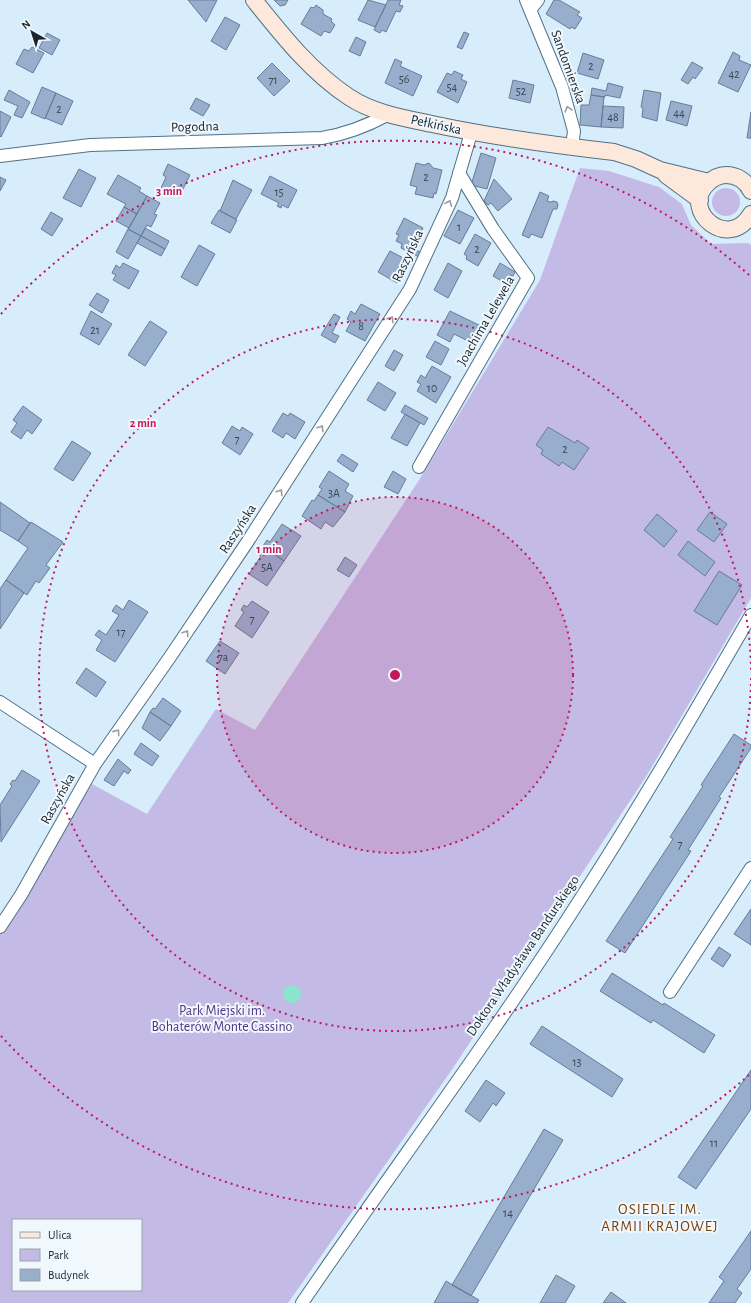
<svg xmlns="http://www.w3.org/2000/svg" width="751" height="1303" font-family="'Alegreya Sans',sans-serif">
<style>
.green{fill:#c4bae6;fill-rule:evenodd}
.water{fill:#8ae4ce}
.building{fill:#98aecd;stroke:#677c98}
.lines{fill:none;stroke-linecap:round;stroke-linejoin:round}
.street-casing{stroke:#507185;stroke-width:14}
.secondary-casing{stroke:#507185;stroke-width:18}
.street{stroke:#fff;stroke-width:12}
.secondary{stroke:#fde9db;stroke-width:16}
.oneway{stroke:#979da1}
.ring{fill:none;stroke:#c2185b;stroke-width:2;stroke-dasharray:2 4}
.labels{text-anchor:middle;dominant-baseline:central;stroke-width:4;stroke-linejoin:round;paint-order:stroke}
.number-label{font-size:12px;fill:#384856}
.street-label{font-size:14px;fill:#18262e;stroke:#f1f8fd}
.park-label{font-size:14px;fill:#4f3581;stroke:#f1f8fd}
.neighbourhood-label{font-size:15px;letter-spacing:1px;fill:#7a410c;stroke:#f1f8fd}
.centre{fill:#c2185b;stroke:#f1f8fd;stroke-width:2}
.ring-label{font-size:12px;text-anchor:middle;font-weight:bold;fill:#c2185b;stroke:#f1f8fd;stroke-width:4;stroke-linejoin:round;paint-order:stroke}
</style>
<rect width="100%" height="100%" fill="#d8edfc"/>
<path class="green" d="M580,168L609,171L659,187L682,204L691,225L711,244L748,243L751,245V598L647,775L451,1071L288,1303H0V930L92,784L147,814L216,709L255,730L421,477L540,280ZM13,1220H141V1290H13Z
M712 202a14 14 0 1 1 28 0a14 14 0 1 1-28 0Z"/>
<path class="water" d="M283 994a9 9 0 1 1 18 0a9 9 0 1 1-18 0Z"/>
<path class="building" d="M188,0H217L206,22Z
M274,0H288L285,5L280,6Z
M368,0L386,5L375,27L358,20Z
M388,0H401L399,5L403,6L400,12L396,11L386,32L382,30L380,33L374,30Z
M554,0H559L580,12L577,15L582,18L575,29L571,27L570,29L546,14Z
M316,5L323,10V14L332,19L331,21L335,25L330,33L324,31L321,36L301,24L311,7L314,8Z
M225,17L240,25L226,50L211,41Z
M464,32L469,34L462,49L457,47Z
M47,33L60,40L52,55L39,48Z
M356,37L366,42L360,56L349,51Z
M32,47L44,53L33,73L16,64L24,49L29,51Z
M733,52L740,56L739,60L751,65L738,92L718,83Z
M583,53L604,60L598,79L577,73Z
M395,59L402,62L400,66L422,76L413,96L385,83Z
M692,62L703,68L695,79L693,77L688,84L681,80Z
M272,63L290,81L274,96L257,78Z
M454,71L463,75L461,79L467,82L458,103L437,92L447,73L452,75Z
M513,80L534,85L530,103L509,98Z
M608,83L623,87L620,98L605,95V97L591,95L592,88L606,91Z
M42,87L56,93L45,119L31,113Z
M9,90L30,102L22,118L14,115L18,106L4,100Z
M644,90L661,93L657,121L642,117L643,108L641,107Z
M56,93L73,101L62,125L45,118Z
M591,95L604,97L601,127L580,125L581,105H589Z
M196,98L210,105L203,116L190,109Z
M671,101L692,106L687,126L666,120Z
M603,106L624,107L623,128L601,127Z
M0,111L11,117L1,137L0,136Z
M751,112V138H747Z
M481,153L496,158L487,189L471,185Z
M416,163L424,165L429,163L433,168L442,170L436,194L434,193L433,198L415,194L417,187L410,185Z
M168,164L190,175L179,197L161,188L166,177L163,175Z
M79,169L96,178L81,207L63,198Z
M118,175L141,188L139,191L147,196L137,214L124,207L126,204L107,194Z
M270,176L297,190L288,208L282,205L281,208L277,206L279,203L261,194Z
M0,177L6,180L0,191Z
M494,179L512,199L498,211L491,203L488,205L484,201Z
M233,180L252,190L236,219L220,211Z
M540,192L549,196L547,201L551,202L553,201L557,202L558,205L557,209H553L542,238L531,234L529,238L522,235Z
M147,196L160,203L154,214L157,215L151,227L147,225L141,236L128,229Z
M124,207L137,214L129,228L116,221Z
M219,210L237,220L230,233L211,223Z
M458,210L474,218L460,244L444,236Z
M51,212L63,219L52,236L41,229Z
M404,218L423,228L418,238L421,239L415,250L421,252L419,257L401,248L402,244L396,241L399,235L396,234Z
M145,228L169,241L165,249L141,236Z
M128,229L141,236L128,259L116,252Z
M475,234L491,243L478,266L466,259L467,256L464,254Z
M141,236L165,249L161,256L137,243Z
M199,245L215,254L197,286L181,277Z
M390,251L409,261L397,283L378,272Z
M123,263L139,271L129,289L113,280L116,275L112,273L116,265L120,268Z
M448,263L462,271L448,298L434,290Z
M500,263L515,272L513,276L510,275L505,283L493,276Z
M97,293L109,300L102,313L89,305Z
M361,304L380,314L365,341L346,331L351,322L347,319L351,311L355,314Z
M91,311L112,324L99,345L80,334Z
M450,311L483,327L474,344L454,334L450,342L437,335Z
M334,314L340,317L332,333L339,336L335,343L321,335Z
M150,321L167,332L145,366L128,355Z
M435,341L449,349L441,365L426,357Z
M394,350L403,355L394,371L385,366Z
M432,366L451,377L436,403L417,391L421,384L417,382L421,375L425,378Z
M378,382L396,393L385,411L367,400Z
M405,405L428,418L424,425L401,412Z
M23,406L42,420L32,434L27,430L21,439L11,432L17,423L13,420Z
M283,413L288,416L290,413L305,422L295,439L286,433L283,438L272,431Z
M405,414L420,423L407,446L391,438Z
M232,426L240,431L242,427L253,434L240,455L222,443Z
M548,427L575,443L577,440L589,448L574,470L562,462L559,466L541,454L543,450L536,445Z
M72,441L91,453L73,481L54,469Z
M342,454L358,464L353,472L337,461Z
M329,471L349,484L345,491L353,496L345,512L318,495L322,489L319,487Z
M393,471L406,479L398,494L384,487Z
M318,495L345,512L333,527L325,522L321,529L302,516L312,500L314,501Z
M0,502L30,523L18,541L0,530Z
M710,512L727,524L714,542L697,530Z
M657,514L677,531L664,547L644,530Z
M31,522L63,542L46,565L50,568L39,583L36,581L27,595L6,580L28,548L18,541Z
M282,524L301,536L284,561L263,546L267,540L270,542Z
M688,541L715,562L705,576L678,555Z
M263,546L284,561L267,586L249,574L261,556L258,554Z
M345,557L357,565L349,577L337,570Z
M719,571L742,585L717,625L694,611Z
M6,580L24,593L0,629V589Z
M129,600L148,612L115,662L96,650L102,640L95,635L99,630L106,635L119,615L112,611L116,605L123,610Z
M252,601L269,612L252,638L235,626L244,612L241,610L244,605L247,607Z
M220,641L239,653L225,674L206,661Z
M86,668L106,682L96,697L76,683Z
M163,698L181,711L171,726L150,712L153,708L155,709Z
M150,712L171,726L160,741L142,728Z
M734,734L751,745V748L719,797L721,798L688,850L691,851L625,953L606,941L673,839L670,837L703,786L701,785Z
M141,743L159,756L152,766L134,754Z
M118,759L131,770L128,774L124,771L114,786L104,780Z
M22,770L40,781L1,842L0,805L12,786L10,784L13,780L15,781Z
M751,909V945L734,934Z
M719,947L731,955L723,967L711,959Z
M612,973L663,1005L664,1003L715,1035L704,1053L653,1020L651,1023L600,991Z
M542,1026L623,1079L612,1097L530,1044Z
M751,1070V1109L696,1189L678,1177Z
M486,1080L505,1093L496,1106L493,1103L480,1122L465,1111Z
M544,1129L563,1140L471,1296L452,1285Z
M751,1231V1269L737,1289L742,1293L735,1303H709L724,1281L719,1277Z
M556,1275L575,1286L565,1303H540Z
M446,1281L479,1300L477,1303H434Z
M611,1292L626,1303H603Z"/>
<g class="lines">
<g class="street-casing">
<path id="street" d="M526,0L562,87L574,131L572,147
M530,10L538,0
M0,156L90,145L322,138C346,134 365,127 387,115
M419,467L528,278L493,229L459,173
M0,702L95,764
M0,927L21,895L95,764L170,657L246,544L410,289L452,198L471,133
M670,992L751,868
M302,1303C394,1168 493,1036 581,898C641,805 696,710 751,615"/>
</g>
<g class="secondary-casing">
<path id="secondary" d="M254,0C282,35 311,72 349,97C373,113 403,118 432,124C492,137 553,145 614,152L636,159L660,170L709,182
M666,175L700,200
M751,191C746,181 737,175 726,175C719,175 712,179 707,184C680,211 729,252 751,214"/>
</g>
<use href="#street" class="street"/>
<use href="#secondary" class="secondary"/>
</g>
<defs><path id="oneway-chevron" d="M-2-3.5L2.5 0L-2 3.5" fill="none" stroke-width="1.6" stroke-linecap="round" stroke-linejoin="round"/></defs>
<g class="oneway">
<use href="#oneway-chevron" transform="translate(568 109) rotate(-106)"/>
<use href="#oneway-chevron" transform="translate(449 203) rotate(-67)"/>
<use href="#oneway-chevron" transform="translate(391 319) rotate(-57)"/>
<use href="#oneway-chevron" transform="translate(321 428) rotate(-57)"/>
<use href="#oneway-chevron" transform="translate(280 492) rotate(-57)"/>
<use href="#oneway-chevron" transform="translate(186 633) rotate(-56)"/>
<use href="#oneway-chevron" transform="translate(117 732) rotate(-55)"/>
</g>
<circle cx="395" cy="675" r="178" fill="#c2185b" fill-opacity=".12"/>
<g class="ring">
<circle cx="395" cy="675" r="178"/>
<path d="M751 678A356 356 0 1 1 751 672"/>
<path d="M749 1075A534 534 0 0 1 1 1036M1 314A534 534 0 0 1 749 275"/>
</g>
<g class="labels">
<g class="number-label">
<text x="591" y="66">2</text>
<text x="734" y="74">42</text>
<text x="404" y="79">56</text>
<text x="273" y="80">71</text>
<text x="452" y="87">54</text>
<text x="521" y="91">52</text>
<text x="59" y="109">2</text>
<text x="679" y="113">44</text>
<text x="613" y="117">48</text>
<text x="426" y="177">2</text>
<text x="279" y="192">15</text>
<text x="459" y="227">1</text>
<text x="477" y="249">2</text>
<text x="361" y="326">8</text>
<text x="95" y="330">21</text>
<text x="432" y="388">10</text>
<text x="237" y="439">7</text>
<text x="565" y="449">2</text>
<text x="334" y="493">3A</text>
<text x="267" y="567">5A</text>
<text x="252" y="619">7</text>
<text x="121" y="632">17</text>
<text x="223" y="657">7a</text>
<text x="680" y="844">7</text>
<text x="577" y="1062">13</text>
<text x="714" y="1143">11</text>
<text x="508" y="1213">14</text>
</g>
<g class="street-label">
<text transform="translate(568 67) rotate(70)">Sandomierska</text>
<text transform="translate(436 125) rotate(12)">Pełkińska</text>
<text transform="translate(195 127) rotate(-2)">Pogodna</text>
<text transform="translate(408 256) rotate(-65)">Raszyńska</text>
<text transform="translate(486 321) rotate(-60)">Joachima Lelewela</text>
<text transform="translate(238 529) rotate(-57)">Raszyńska</text>
<text transform="translate(58 799) rotate(-61)">Raszyńska</text>
<text transform="translate(523 956) rotate(-56)">Doktora Władysława Bandurskiego</text>
</g>
<g class="park-label">
<text x="222" y="1011">Park Miejski im.<tspan x="222" dy="16">Bohaterów Monte Cassino</tspan></text>
</g>
<g class="neighbourhood-label">
<text x="660" y="1209">OSIEDLE IM.<tspan x="660" dy="17">ARMII KRAJOWEJ</tspan></text>
</g>
</g>
<circle cx="395" cy="675" r="6" class="centre"/>
<g class="ring-label">
<text x="169" y="195">3 min</text>
<text x="143" y="427">2 min</text>
<text x="269" y="553">1 min</text>
</g>
<rect x="12" y="1219" width="130" height="72" fill="#f1f8fd" stroke="#9aa4aa"/>
<rect x="20" y="1232" width="20" height="6" fill="#fde9db" stroke="#9aa4aa"/>
<text x="48" y="1239" font-size="12" fill="#18262e">Ulica</text>
<rect x="20" y="1249" width="20" height="12" fill="#c4bae6" stroke="#9aa4aa"/>
<text x="48" y="1259" font-size="12" fill="#18262e">Park</text>
<rect x="20" y="1269" width="20" height="12" fill="#98aecd" stroke="#9aa4aa"/>
<text x="48" y="1279" font-size="12" fill="#18262e">Budynek</text>
<g transform="translate(32 32) rotate(321)" stroke="#f1f8fd" stroke-width="3" paint-order="stroke">
<path d="M0-3L7 15L0 10L-7 15Z" fill="#18262e"/>
<text y="-6" font-size="11" font-weight="bold" text-anchor="middle" fill="#18262e">N</text>
</g>
</svg>
